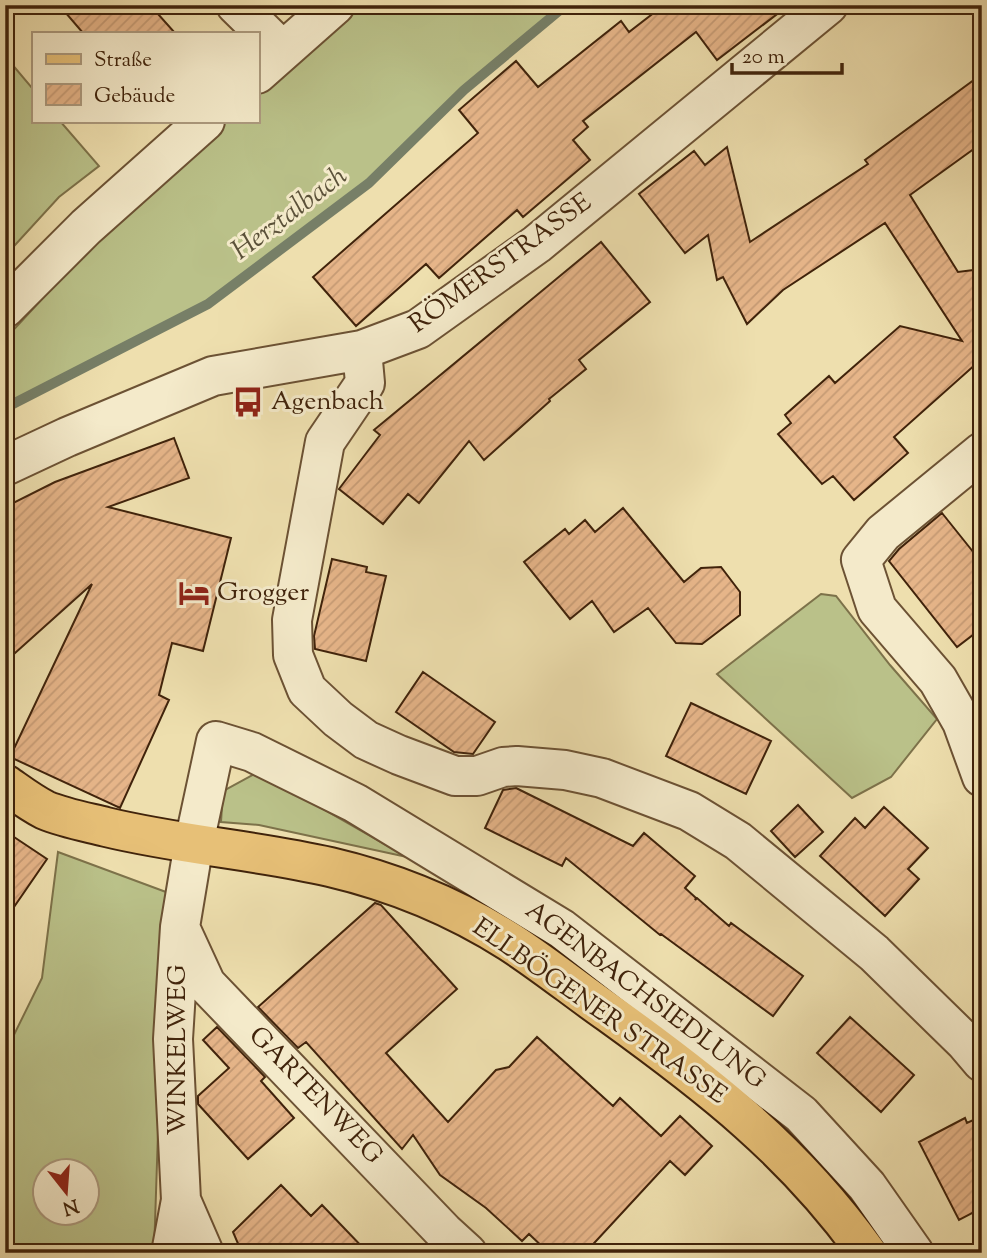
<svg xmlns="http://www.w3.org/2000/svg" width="987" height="1258" font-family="'Sorts Mill Goudy',serif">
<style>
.grass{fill:#bac189;stroke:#7d724a;stroke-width:2;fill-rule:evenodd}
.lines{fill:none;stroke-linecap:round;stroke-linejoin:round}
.stream{stroke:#777f67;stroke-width:10}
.building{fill:url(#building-hatch);stroke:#40230b;stroke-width:2}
.minor-casing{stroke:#6c5234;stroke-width:42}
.major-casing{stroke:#40230b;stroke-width:42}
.minor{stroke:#f4eaca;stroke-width:38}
.major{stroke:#e7c077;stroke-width:38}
.labels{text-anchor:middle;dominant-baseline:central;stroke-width:6;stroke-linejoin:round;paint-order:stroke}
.street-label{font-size:26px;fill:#40230b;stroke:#f4eaca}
.poi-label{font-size:26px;fill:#40230b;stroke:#f4eaca;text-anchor:start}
.water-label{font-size:28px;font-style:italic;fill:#5b5139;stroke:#f4eaca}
</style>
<defs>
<pattern id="building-hatch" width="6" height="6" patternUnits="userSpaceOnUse" patternTransform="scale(1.75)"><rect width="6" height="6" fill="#e6b589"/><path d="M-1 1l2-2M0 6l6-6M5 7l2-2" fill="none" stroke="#c69b75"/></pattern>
</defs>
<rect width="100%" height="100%" fill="#eedfae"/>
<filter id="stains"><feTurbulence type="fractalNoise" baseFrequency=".00286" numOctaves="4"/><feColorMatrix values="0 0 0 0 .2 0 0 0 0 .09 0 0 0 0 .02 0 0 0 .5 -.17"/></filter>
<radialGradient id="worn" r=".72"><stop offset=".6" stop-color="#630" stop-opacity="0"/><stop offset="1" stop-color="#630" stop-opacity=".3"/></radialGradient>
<path class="grass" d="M358,5H566L464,90L369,183L208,304L14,403L5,395V339L118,217L227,121H257V94Z
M5,56L33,89V121H60L99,166L59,197L5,256Z
M821,594L836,596L890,665L937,719L891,777L852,798L717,674Z
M258,772L407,857L259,825L221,822L223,791Z
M58,852L166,892L154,1253H5V1053L42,978ZM46,1170H88V1212H46Z"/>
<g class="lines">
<path class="stream" d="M5,408L208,304L369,183L464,90L566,5"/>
</g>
<path class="building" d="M59,5H150L175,33H83Z
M664,5H789L717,60L696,32L583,121L588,127L573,140L590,160L523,217L517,210L439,278L426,264L356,326L313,277L478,133L459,110L516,61L538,87L621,21L629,32Z
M982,74V143L910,195L958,272L982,269V371L977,363L894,437L908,453L854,500L833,476L822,484L778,434L791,423L785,415L829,376L835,383L900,326L962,341L885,223L783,290L747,324L723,277L717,280L708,235L685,253L639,194L694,151L705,165L727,147L750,242L868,164L865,160Z
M601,242L650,302L579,360L586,369L549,399L550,401L484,460L469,441L419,503L408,494L383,524L339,489L380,435L374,430Z
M174,438L189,478L108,507L231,538L203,651L172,643L159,695L169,700L120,808L10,757L92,584L5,662V507L55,482Z
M623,508L684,582L701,568L721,567L740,592V615L702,644L676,643L648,608L614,632L592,601L570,619L524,562L565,529L569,534L585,520L595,532Z
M942,513L982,563V628L957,647L889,561L899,549Z
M332,559L367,567L366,572L386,576L366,661L315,649L314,636Z
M423,672L495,722L473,754L454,752L396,712Z
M691,703L771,741L746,794L666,756Z
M516,788L633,846L644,833L695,876L685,888L696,898L695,900L697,898L729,926L731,923L803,976L773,1016L661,934L660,935L566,858L562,866L485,828L503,790Z
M798,805L823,832L795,857L771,831Z
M884,807L928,848L908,869L919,879L885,916L820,856L855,818L865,828Z
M5,831L47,859L5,920Z
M375,903L381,905L457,989L386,1053L448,1122L496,1070L509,1067L537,1037L613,1106L620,1098L661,1136L680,1116L712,1146L685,1175L670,1161L585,1253H549L529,1234L522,1241L486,1208L440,1175L413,1135L402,1149L306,1042L298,1048L258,1007Z
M850,1017L914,1075L881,1112L817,1053Z
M217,1027L265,1077L261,1081L294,1118L248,1159L198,1104V1096L229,1068L203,1040Z
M982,1116V1208L959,1220L919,1142L965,1118L967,1123Z
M281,1185L311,1216L322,1205L368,1253H242L233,1232Z"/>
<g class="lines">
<g class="minor-casing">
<path id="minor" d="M236,5L283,51
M257,74L335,5
M5,308L86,227L205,121
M362,350L365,383L325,442L292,620L293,655L307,690L338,719L366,740L399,755L455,776H477L503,767L517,766L565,770L602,778L689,811L738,841L874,953L965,1042L982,1062
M982,452L883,533L861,560L877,609L938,680L962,722L982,777
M5,466L67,437L213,376L362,350L418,329L537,244L828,5
M182,932L206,984L444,1232L467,1253
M171,1253L181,1200
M204,1253L181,1200L173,1039L180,927L194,843L216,741L252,752L355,803L562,929L801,1114L867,1186L914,1253"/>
</g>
<g class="major-casing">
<path id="major" d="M5,784C18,793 31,803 45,810C64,818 86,822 106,827C180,845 256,850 330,867C394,882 455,907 510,942C544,964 576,990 609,1013C709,1085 794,1151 867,1253"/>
</g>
<use href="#minor" class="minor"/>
<use href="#major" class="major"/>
</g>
<defs>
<g id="bus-bare" transform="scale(2.415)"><path d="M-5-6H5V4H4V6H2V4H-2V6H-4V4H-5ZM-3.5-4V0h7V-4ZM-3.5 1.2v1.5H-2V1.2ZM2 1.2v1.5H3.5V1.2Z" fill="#8f2418" stroke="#f4eaca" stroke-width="2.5" paint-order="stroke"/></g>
<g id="hotel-bare" transform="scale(2.415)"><path d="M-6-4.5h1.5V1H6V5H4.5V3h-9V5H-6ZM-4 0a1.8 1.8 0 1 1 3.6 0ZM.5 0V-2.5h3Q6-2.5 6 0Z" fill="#8f2418" stroke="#f4eaca" stroke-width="2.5" paint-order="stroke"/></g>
</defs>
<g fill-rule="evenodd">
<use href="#bus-bare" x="248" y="402"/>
<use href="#hotel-bare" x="194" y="593"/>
</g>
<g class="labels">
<g class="street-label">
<text transform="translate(501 264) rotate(-36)">RÖMERSTRASSE</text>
<text transform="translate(645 996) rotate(37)">AGENBACHSIEDLUNG</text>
<text transform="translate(599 1012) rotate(35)">ELLBÖGENER STRASSE</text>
<text transform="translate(178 1050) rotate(-90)">WINKELWEG</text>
<text transform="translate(315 1096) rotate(46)">GARTENWEG</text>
</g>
<g class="poi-label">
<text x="271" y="402">Agenbach</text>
<text x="217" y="593">Grogger</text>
</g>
<g class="water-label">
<text transform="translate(290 214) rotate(-37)">Herztalbach</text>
</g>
</g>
<rect width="987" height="1258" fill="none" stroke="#eedfae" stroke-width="28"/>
<rect x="7" y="7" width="973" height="1244" fill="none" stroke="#40230b" stroke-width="3.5"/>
<rect x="14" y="14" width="959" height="1230" fill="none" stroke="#40230b" stroke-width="2"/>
<rect x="32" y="32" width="228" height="91" fill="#f4eaca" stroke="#ac9a7e" stroke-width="2"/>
<rect x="46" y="54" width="35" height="10" fill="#e7c077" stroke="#ac9a7e" stroke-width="2"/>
<text x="94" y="66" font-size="21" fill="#40230b">Straße</text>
<rect x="46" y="84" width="35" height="21" fill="url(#building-hatch)" stroke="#ac9a7e" stroke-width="2"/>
<text x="94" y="102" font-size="21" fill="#40230b">Gebäude</text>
<g transform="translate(66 1192) rotate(163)"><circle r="33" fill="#f4eaca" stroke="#ac9a7e" stroke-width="2"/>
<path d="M0-5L12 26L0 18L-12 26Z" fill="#8f2418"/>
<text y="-10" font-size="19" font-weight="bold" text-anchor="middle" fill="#40230b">N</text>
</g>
<path d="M732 63v10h110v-10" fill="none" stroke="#40230b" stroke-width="3.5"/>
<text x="742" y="63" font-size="21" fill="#40230b" stroke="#f4eaca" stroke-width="5" paint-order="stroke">20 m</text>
<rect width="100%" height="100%" filter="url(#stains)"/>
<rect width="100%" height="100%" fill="url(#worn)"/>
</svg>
